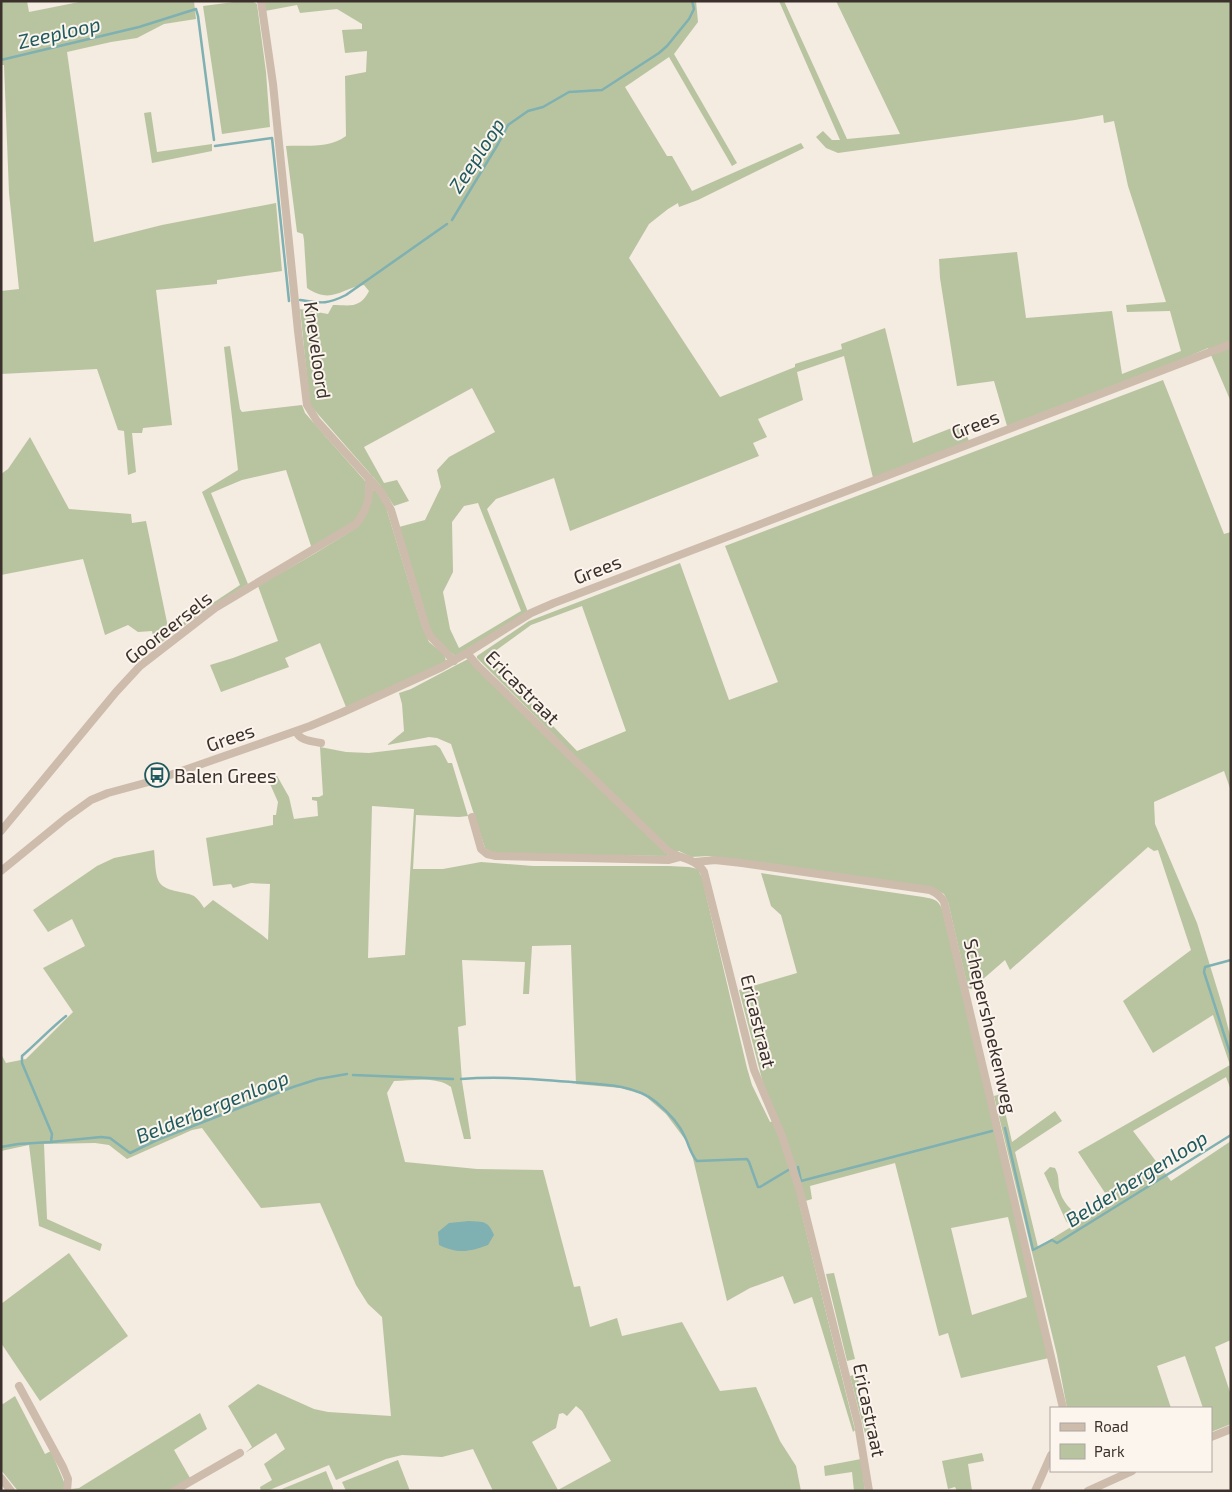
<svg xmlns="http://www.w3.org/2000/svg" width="1232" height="1492" font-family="'Exo 2',sans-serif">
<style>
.green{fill:#b8c4a0;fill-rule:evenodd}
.water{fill:#7fb0b2}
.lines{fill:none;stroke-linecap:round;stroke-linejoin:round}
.stream{stroke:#7fb0b2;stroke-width:2.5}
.minor{stroke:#cdbbac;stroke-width:8}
.labels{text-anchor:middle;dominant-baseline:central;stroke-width:4;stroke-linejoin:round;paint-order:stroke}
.street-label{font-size:19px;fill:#3b302b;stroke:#fbf5ee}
.poi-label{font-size:19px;fill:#3b302b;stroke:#fbf5ee;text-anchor:start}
.water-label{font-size:20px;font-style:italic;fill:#1f5a5e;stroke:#fbf5ee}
</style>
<rect width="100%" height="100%" fill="#f4ebe1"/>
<path class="green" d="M1,1H27L29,12L84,1H194L196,19L164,24L137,38L111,42L67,52L94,242L162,225L276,203L282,271L217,280V284L156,290L172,425L143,428L142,433H132L136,472L128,475L124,431L118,430L97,369L1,374V291L19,289L9,193L4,65H1Z
M241,1H252L257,4L266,72L270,127L222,134L203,6Z
M264,1H696L698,22L674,54L737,163L732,166L669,57L625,87L667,156H672L692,191L801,143L804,148L698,200L679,207L678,203L668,209L649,224L629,258L720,397L795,367V364L842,349L841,344L885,328L913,443L962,424L969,441L873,478L844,356L797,372L803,400L758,419L767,437L753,443L759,456L570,531L554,478L496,499L487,509L528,612L455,656L442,645L430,631L399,527L425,520L441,487L437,470L449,457L495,432L472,388L364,447L384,483L397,480L409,501L394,506L380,485L310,405L300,309L328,314L333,305C350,305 360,309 369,291L364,285C341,288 332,305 307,288L304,240L303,234L297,232L286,146C306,145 329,149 346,136L345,76L366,72L367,51L345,53L342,30L362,29V24L337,9L300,13L297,5L265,11ZM478,503L521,611L459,648L450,629L443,592L453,572L452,522L464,506Z
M779,1H784L847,139L900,134L836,1H1231V402L1208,348L1185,358L1007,426L994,381L957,386L940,278L939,259L1017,252L1026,318L1112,311L1122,374L1181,351L1170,311L1127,312L1126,305L1166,302L1128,186L1114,121L1104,123L1103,115L1075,120L838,153L826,148L816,137L823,131L832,140H840Z
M151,112L157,152L212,144V151L152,163L144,113Z
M230,346L240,409L242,412L302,405L305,413L366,482L365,506L354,522L312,549L286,470L242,480L211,493L248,584L210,607L155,647L152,631L138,632L128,625L105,635L83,559L1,575V474L8,469L30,437L69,509L131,514L132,523L146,521L169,632L240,585L202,492L238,470L224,347Z
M1163,380L1224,534L1231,532V791L1224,771L1154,802L1155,824L1197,923L1223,1008L1231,1039V1090L1226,1077L1133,1131L1171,1181L1231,1141V1331H1230L1231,1340L1215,1347L1231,1395V1424L1211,1432V1408H1203L1185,1356L1157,1366L1171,1408H1067L1057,1355L994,1096L1001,1094L1012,1142L1055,1111L1062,1121L1015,1152L1038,1247L1071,1227L1066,1221L1044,1173L1050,1167L1055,1168C1059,1176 1058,1178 1059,1187C1061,1202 1072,1211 1083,1219L1111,1202L1078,1152L1230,1065L1213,1015L1153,1053L1123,1001L1191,950L1158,850L1154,851L1148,847L1010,970L1005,960L975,986L971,989L968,988L948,902L944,894L935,889L761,862L751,863L709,856L691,857L679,851L667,856L502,854L491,852L485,848L451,744L437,738L429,737L387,745L404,731L402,704L399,693L411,689L468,659L585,775L591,772L477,658V656L529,621L680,563L729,700L778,682L725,546ZM582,606L626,731L577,751L487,657L531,625Z
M374,488L385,504L422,626L429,642L444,654L446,661L421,674L346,707L320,643L285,658L289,667L221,692L210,665L233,658L278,641L258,586L314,554L353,530L370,499Z
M436,745L440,748L448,763H452L468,816L459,817L416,815L413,869H443L481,862L533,866H669L689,867L698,869L702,878L747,1068L752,1085L770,1122L778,1120L764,1087L739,990L797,973L781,915L771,906L761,873L923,897C933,899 938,899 942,909L1049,1358L961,1378L948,1333L939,1336L895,1163L810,1186L812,1199L799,1203L855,1430L853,1432L812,1297L794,1304L783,1276L750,1288L727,1301L690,1146L666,1114L644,1095L621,1088L576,1084L571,945L532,946L529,994H523L525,962L462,960L466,1025L458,1027L462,1081L471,1139H464L451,1087C436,1076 412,1081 394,1081L387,1093L405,1162L477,1169L543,1170L574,1287L580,1286L590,1327L617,1318L622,1336L682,1322L720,1391L756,1387L780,1441L796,1466L801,1491H493L473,1449L442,1457L402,1455L386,1459L336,1480L329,1465L267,1491H261L260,1487L272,1480L264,1464L285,1449L276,1433L245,1453L252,1447L228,1406L258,1384L314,1409L328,1412L391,1416L382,1317L368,1304L356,1285L320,1203L261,1208L202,1128L192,1130L127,1159L109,1145L95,1143L44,1144L47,1219L102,1244L100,1251L39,1226L29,1145L1,1151V1054L6,1063L26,1059L73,1012L43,968L85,946L72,919L48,932L33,910L97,866L114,858L154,850C155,858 155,869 157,877C161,893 182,890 194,896C198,899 201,903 204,908L213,900L262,935L268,940L270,884L251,883L233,888L231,884L213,886L206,838L273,825V815H276L278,802L267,777L276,774L289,797L294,819L318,816L317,801L312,800V797H319L323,795L320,747L346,752L369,753ZM372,806L414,809L405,955L368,958ZM1008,1217L1027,1297L972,1315L951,1228ZM576,1406L582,1411L611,1461L558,1490L532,1442L556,1428L559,1414L563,1413L567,1416Z
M69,1253L128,1336L40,1401L1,1343V1304Z
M834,1273L855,1359L847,1361L826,1274Z
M857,1374L872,1439L867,1441L850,1376Z
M15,1396L45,1454L51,1451L64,1482V1491H18L1,1470V1403L3,1404Z
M200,1413L207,1429L174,1450L190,1478L168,1491H70L71,1489L79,1488Z
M982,1453L984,1461L968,1464L972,1491H957L955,1487L948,1489L942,1461Z
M861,1459L865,1491H854L852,1472L825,1476L824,1466Z
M398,1460L410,1491H346L342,1482Z
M326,1471L334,1491H277Z"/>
<path class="water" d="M469,1221C483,1222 488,1220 494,1235L488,1245C469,1252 458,1254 439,1245L438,1232L449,1223Z"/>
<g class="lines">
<path class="stream" d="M1,60L139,27L196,9L198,16L214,140
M215,146L272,138L289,301
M452,220L498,144L508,125L528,111L543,107L569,92L602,90L659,53L667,46L689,19L694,9L692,1
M300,300C321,303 326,305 346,295L447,224
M1231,960L1205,967L1204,972L1231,1056
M353,1075L453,1079
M461,1079C498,1076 534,1079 572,1082C598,1084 635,1084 656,1102C668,1112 679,1123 685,1137C689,1145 691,1155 697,1161L747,1159L749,1162L758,1187H760L790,1169
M1005,1128L1033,1250L1052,1240L1057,1243L1062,1240L1231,1135
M51,1142L52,1134L22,1063V1056C37,1043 50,1029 66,1016
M1,1147L18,1144L51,1142L101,1137L110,1138L130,1153L157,1140L293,1087L318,1079L347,1074
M798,1167L801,1181L992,1131"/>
<path class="minor" d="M261,1L273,84L298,331L307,405L317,421L381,492L391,510L426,627L430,636L454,661
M467,653L478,666L668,851C680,859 696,858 704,872L754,1070L782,1136L799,1188L858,1424L869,1491
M296,731C300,741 311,741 321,743
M472,817L481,849L487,854L496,856L669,860L680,857
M1,831L116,692L140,666L215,608L356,524C368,509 370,497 369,478
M695,862L715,860L742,863L930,890C937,893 941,896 944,902L1063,1408
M1,871L66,818L91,800L108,793L156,780L310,726L341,713L442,667L467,653L531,613L554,603L1231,344
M19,1386L63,1467L68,1479L67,1491
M1211,1437L1231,1429
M1,1478L11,1491
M174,1491L240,1453
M1035,1491L1051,1455
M1088,1491L1132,1471"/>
</g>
<defs>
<g id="bus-ring" transform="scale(1.25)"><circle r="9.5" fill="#fbf5ee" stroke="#1f5a5e" stroke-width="1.5"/><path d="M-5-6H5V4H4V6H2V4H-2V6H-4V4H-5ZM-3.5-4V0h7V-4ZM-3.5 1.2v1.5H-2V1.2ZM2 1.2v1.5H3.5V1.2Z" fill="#1f5a5e"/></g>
</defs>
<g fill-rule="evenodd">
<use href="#bus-ring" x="157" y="775"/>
</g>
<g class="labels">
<g class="street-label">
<text transform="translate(318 350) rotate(82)">Kneveloord</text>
<text transform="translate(975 424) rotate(-21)">Grees</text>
<text transform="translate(597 569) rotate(-21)">Grees</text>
<text transform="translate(168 627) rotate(-38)">Gooreersels</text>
<text transform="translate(523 687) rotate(45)">Ericastraat</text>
<text transform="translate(230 737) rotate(-19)">Grees</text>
<text transform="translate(759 1021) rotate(76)">Ericastraat</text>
<text transform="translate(991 1026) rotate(77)">Schepershoekenweg</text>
<text transform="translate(870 1410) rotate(78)">Ericastraat</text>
</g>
<g class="poi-label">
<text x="174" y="775">Balen Grees</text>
</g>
<g class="water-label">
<text transform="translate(59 32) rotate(-13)">Zeeploop</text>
<text transform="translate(476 155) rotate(-57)">Zeeploop</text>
<text transform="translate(212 1106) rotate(-22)">Belderbergenloop</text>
<text transform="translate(1136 1178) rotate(-32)">Belderbergenloop</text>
</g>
</g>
<rect width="1232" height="1492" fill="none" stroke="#3b302b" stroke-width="5"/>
<rect x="1050" y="1407" width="162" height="65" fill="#fbf5ee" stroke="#aea6a0"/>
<rect x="1060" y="1423" width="25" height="8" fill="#cdbbac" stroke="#aea6a0"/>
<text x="1094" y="1432" font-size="15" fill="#3b302b">Road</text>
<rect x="1060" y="1444" width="25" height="15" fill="#b8c4a0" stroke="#aea6a0"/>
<text x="1094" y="1457" font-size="15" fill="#3b302b">Park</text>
</svg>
